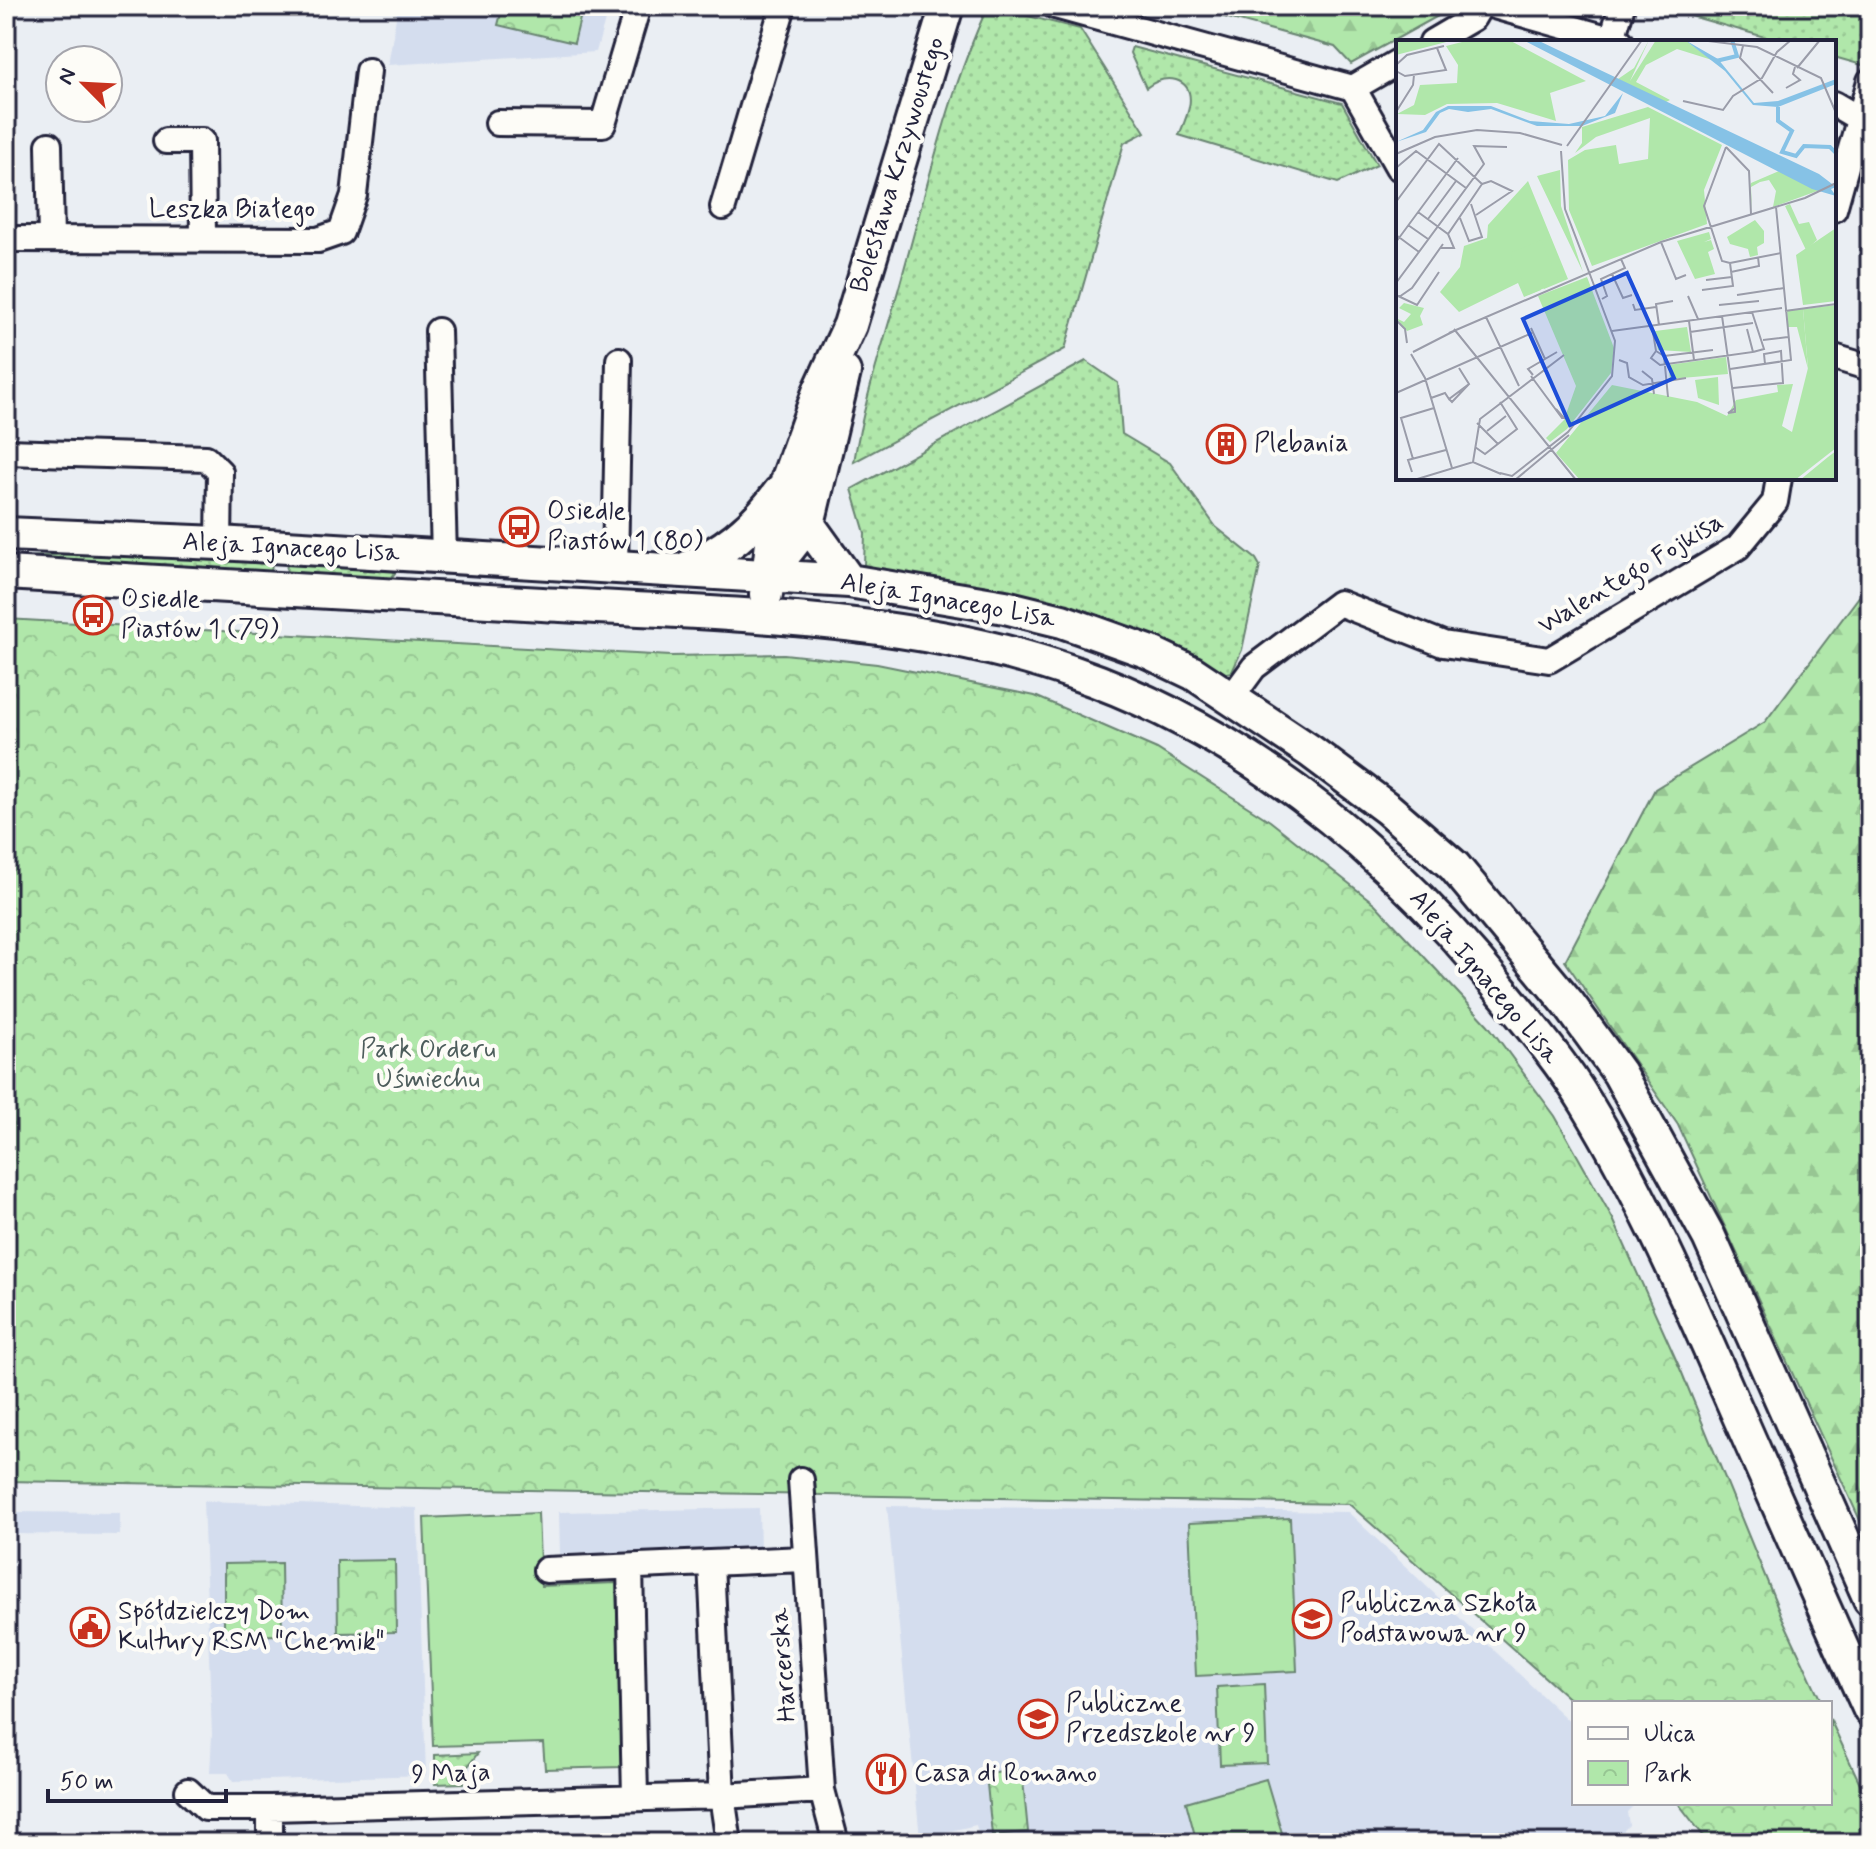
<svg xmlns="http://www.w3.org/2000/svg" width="1876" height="1849" font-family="Mynerve,sans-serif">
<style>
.built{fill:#d4ddee}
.grass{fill:url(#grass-dots);stroke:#698472;stroke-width:2}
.forest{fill:url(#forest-firs);stroke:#698472;stroke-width:2}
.park{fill:url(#park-crowns);stroke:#698472;stroke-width:2}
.pitch{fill:#b0e7aa;stroke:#698472;stroke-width:2}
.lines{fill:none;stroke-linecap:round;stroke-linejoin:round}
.minor-casing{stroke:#22223b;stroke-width:30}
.tertiary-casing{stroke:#22223b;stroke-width:38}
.minor{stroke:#fdfcf7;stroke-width:24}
.tertiary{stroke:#fdfcf7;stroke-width:32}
.labels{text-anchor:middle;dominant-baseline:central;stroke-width:8;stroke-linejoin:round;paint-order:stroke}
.street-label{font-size:26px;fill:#22223b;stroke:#fdfcf7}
.poi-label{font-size:26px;fill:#22223b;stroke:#fdfcf7;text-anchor:start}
.park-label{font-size:26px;fill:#4d5d5c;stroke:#fdfcf7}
.inset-river{fill:none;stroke:#86c2e6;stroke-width:4}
.inset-road{fill:none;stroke:#9a9ca9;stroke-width:2}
.view{fill:#1d4ed8;fill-opacity:0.15;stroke:#1d4ed8;stroke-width:4}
.inset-edge{fill:none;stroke:#22223b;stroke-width:4}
</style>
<defs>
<pattern id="grass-dots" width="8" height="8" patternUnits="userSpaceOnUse" patternTransform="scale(2)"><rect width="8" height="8" fill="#b0e7aa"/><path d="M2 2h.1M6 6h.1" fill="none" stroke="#97c693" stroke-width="1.8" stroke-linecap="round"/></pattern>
<pattern id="forest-firs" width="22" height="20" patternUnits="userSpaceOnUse" patternTransform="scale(2)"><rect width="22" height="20" fill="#b0e7aa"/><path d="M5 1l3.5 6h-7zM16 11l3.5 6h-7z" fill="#97c693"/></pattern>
<pattern id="park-crowns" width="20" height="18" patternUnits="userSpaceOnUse" patternTransform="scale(2)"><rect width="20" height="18" fill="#b0e7aa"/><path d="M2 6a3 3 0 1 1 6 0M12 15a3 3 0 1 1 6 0" fill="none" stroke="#97c693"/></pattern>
</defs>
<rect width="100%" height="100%" fill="#eaeef3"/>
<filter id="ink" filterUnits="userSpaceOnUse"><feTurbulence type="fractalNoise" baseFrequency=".0125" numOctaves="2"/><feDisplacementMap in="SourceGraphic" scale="16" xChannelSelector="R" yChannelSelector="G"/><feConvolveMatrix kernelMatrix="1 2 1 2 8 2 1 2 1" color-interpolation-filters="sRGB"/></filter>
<g filter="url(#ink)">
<path class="built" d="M398,6H609L596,52L388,65Z
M203,1501L417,1508L426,1775L233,1781L228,1773H210L212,1735Z
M887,1506L1348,1512L1574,1726V1803H1636L1627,1812L1629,1825L1612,1843H981L976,1825L920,1838Z
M759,1508L760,1550L560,1554L559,1512Z
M6,1512L120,1513V1535L6,1534Z"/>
<path class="grass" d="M988,6L1080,29L1145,132L1124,143L1065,349L854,462C864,398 886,336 903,273C928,184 949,90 988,6Z
M1656,6H1870V37L1862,65L1834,57V42H1782Z
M1132,47L1342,103L1377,165L1338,183L1179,135C1186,119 1201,88 1176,80C1165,77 1155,81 1146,88L1130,53Z
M1086,361L1118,383L1122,434L1170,463L1216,527L1256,559L1260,566L1242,650L1232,672L1223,674C1120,609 998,594 880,572L864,565L865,533L852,489Z
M111,551L272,561L271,576L14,558Z
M287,561L389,567L395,573L388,582L286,577Z
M478,1753L466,1769L464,1783L435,1784V1755Z"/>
<path class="forest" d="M1184,6H1456L1351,64L1335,47Z
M1870,582V1542L1678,1125L1565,961L1655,789L1765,722Z"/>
<path class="park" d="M503,6H583L574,43L498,25Z
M6,619L671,656L784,654L877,664L1035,696L1157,749L1270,821L1375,904L1488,1025L1555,1116L1613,1219L1682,1373L1781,1615L1822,1703H1574L1349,1504L6,1481Z
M395,1560L396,1632L338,1633L337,1561Z
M281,1563L282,1635L224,1636V1564Z
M1830,1719L1870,1805V1843H1709L1678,1803H1830Z
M1022,1770L1028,1832L992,1835L986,1774Z"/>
<path class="pitch" d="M538,1513L541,1586L616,1583L622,1767L545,1769L543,1743L433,1746L424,1518Z
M1290,1518L1297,1671L1196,1676L1189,1523Z
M1264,1684L1267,1763L1220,1765L1217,1687Z
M1266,1779L1285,1843H1197L1186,1802Z"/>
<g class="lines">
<g class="minor-casing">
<path id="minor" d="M1055,6L1353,88L1398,62
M1494,6L1621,42
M1432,42L1473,18L1480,6
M1611,42L1622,6
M1353,88L1398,167
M1834,104L1870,125
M498,123L603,124L638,6
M166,141H202L203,238
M49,145L51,239
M723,207L783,6
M1834,209L1870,81
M6,239L318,240L341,232L354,195L368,71
M438,331L444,557
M1834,357L1870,368
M6,452L206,458L220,472L219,543
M615,567L619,360
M1232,697L1254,667L1339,603L1443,644L1549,660L1738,547L1775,502L1779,478
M801,1480L822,1790L836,1843
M711,1563L722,1796L729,1843
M630,1567L635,1797
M546,1570L804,1559
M188,1791L206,1808H270L722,1796L822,1790
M270,1808V1843"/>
</g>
<g class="tertiary-casing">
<path id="tertiary" d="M808,524L849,581
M6,534L219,543L849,581L1005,607L1062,621L1149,652L1193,673L1310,751L1388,809L1454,866L1568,1003L1619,1073L1709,1237L1870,1599
M683,570C723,552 753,529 779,493
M6,573C185,584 363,594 542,604C713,614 910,615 1072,672C1247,732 1391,854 1506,996C1534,1030 1563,1065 1586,1103C1643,1197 1687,1297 1731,1398C1777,1502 1823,1607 1870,1710
M768,575L808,524L844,372
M766,594L773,535L786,484L819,392L850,325L947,6"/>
</g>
<use href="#minor" class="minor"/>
<use href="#tertiary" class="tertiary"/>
</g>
</g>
<defs>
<g id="building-ring" transform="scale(2)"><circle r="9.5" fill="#fdfcf7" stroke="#c8321e" stroke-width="1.5"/><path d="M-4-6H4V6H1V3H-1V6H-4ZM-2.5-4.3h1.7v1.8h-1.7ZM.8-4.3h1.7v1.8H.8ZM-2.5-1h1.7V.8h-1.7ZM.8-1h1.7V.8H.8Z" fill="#c8321e"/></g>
<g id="bus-ring" transform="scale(2)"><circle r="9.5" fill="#fdfcf7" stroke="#c8321e" stroke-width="1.5"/><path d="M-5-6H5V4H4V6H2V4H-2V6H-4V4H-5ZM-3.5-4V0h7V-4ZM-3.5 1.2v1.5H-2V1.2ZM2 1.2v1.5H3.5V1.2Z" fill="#c8321e"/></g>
<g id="school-ring" transform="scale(2)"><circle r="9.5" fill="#fdfcf7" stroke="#c8321e" stroke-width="1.5"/><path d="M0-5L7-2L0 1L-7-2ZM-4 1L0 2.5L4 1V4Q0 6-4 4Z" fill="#c8321e"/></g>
<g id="civic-ring" transform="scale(2)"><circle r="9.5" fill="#fdfcf7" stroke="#c8321e" stroke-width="1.5"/><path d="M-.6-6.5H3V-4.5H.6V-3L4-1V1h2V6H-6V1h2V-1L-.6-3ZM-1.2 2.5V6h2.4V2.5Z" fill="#c8321e"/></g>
<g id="restaurant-ring" transform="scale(2)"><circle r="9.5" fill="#fdfcf7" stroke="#c8321e" stroke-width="1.5"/><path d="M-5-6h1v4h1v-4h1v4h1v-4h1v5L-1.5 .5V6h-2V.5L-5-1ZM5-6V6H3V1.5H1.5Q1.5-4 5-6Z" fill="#c8321e"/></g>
</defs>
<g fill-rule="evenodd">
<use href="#building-ring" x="1226" y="444"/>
<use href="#bus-ring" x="519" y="527"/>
<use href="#bus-ring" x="93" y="615"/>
<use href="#school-ring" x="1312" y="1619"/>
<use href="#civic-ring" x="90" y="1627"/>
<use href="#school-ring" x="1038" y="1719"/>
<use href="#restaurant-ring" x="886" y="1774"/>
</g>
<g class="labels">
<g class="street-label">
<text transform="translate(898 165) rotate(-73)">Bolesława Krzywoustego</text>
<text x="232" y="210">Leszka Białego</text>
<text transform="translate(291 548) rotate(3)">Aleja Ignacego Lisa</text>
<text transform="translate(1631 574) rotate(-31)">Walentego Fojkisa</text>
<text transform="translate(948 601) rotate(10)">Aleja Ignacego Lisa</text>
<text transform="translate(1484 977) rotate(50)">Aleja Ignacego Lisa</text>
<text transform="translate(784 1665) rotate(-94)">Harcerska</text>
<text transform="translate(451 1774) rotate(-2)">9 Maja</text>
</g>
<g class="poi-label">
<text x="1254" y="444">Plebania</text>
<text x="547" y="512">Osiedle<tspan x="547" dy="30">Piastów 1 (80)</tspan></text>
<text x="121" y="600">Osiedle<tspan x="121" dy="30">Piastów 1 (79)</tspan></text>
<text x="1340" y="1604">Publiczna Szkoła<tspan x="1340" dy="30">Podstawowa nr 9</tspan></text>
<text x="118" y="1612">Spółdzielczy Dom<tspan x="118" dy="30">Kultury RSM "Chemik"</tspan></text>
<text x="1066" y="1704">Publiczne<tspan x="1066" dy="30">Przedszkole nr 9</tspan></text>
<text x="914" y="1774">Casa di Romano</text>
</g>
<g class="park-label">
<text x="428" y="1050">Park Orderu<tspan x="428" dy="30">Uśmiechu</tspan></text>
</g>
</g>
<g transform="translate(1396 40)">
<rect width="440" height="440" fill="#eaeef3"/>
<path d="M253,0L234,41L260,0H289L316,20L281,9L250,25L240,42L274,60L268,63L222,39L238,28ZM383,131L424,150L377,167L380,151L373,140L364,142L355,147L356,172L354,147L355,143ZM359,180L368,191V203L361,207L362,215L354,217L352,209L334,204L331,197ZM313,192L315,199L308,202L315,200L318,209L312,212L319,234L299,239L281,201ZM8,263L28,268L24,276L27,285L11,291L0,278L8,282L15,274L3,268ZM407,269L412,329L401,287H392L391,270ZM330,317L332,334L274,339L272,325Z" fill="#b0e7aa"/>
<path d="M0,0H58L0,15ZM252,67L326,105L308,150L311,184L196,226L173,170L172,120L189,110L220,105L223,124L252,119L254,78L200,97L179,113L186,103V87ZM164,130L165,166L187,232L141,136ZM132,141L172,239L148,249L141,241L145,250L128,257L122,243L63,272L44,252L64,227L68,206L91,198L92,185ZM440,188V261L407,265L400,215ZM440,265V408L399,440H184L160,413L216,345L301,362L331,376L340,360L382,352L381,345L397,344L386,386L396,392L412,328L407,269ZM291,287L295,312L262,310L259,291ZM440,411V440H404L432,417Z" fill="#b0e7aa"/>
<path d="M145,200L163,242L132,255L114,213Z" fill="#b0e7aa"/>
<path d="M191,237L218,308L215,333L171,389L154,402L150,398L168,380L180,346L142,256ZM322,337L323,365L302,358L299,340Z" fill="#b0e7aa"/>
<path d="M74,0H113L190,41L154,53L160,81L101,63L51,64L29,75L1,74L18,65L24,45L61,43L62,25L50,6ZM394,164L403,184L413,182L421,200L410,210L389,166Z" fill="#b0e7aa"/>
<path d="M127,0H141L423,134L440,147L435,149L440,156L416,149ZM289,0L322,19L358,63L382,61L440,39V44L382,67L357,65L329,31ZM227,53L219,73L186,86H141L95,69L72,72L53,69L44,73L30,92L0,102L27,90L40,72L52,66H95L134,81L173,84L209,76Z" fill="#86c2e6"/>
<path class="inset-river" d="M320,21L341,16L336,0M382,67V81L396,91L386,112L400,116L408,106L434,107L440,113"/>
<path class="inset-road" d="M304,0L361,7L425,38L440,73M347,6L344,18L377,53M0,25L11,15L48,6M401,28L424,0M0,31L9,36L50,30L41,8M390,48L404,40L397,34L399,27M287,61L327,70L337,56L366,38L381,12L395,0M0,72L17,45L18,35M171,106L246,0M330,107L308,166L326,221L334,223M330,107L353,131L355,174M165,111L169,169L193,232M0,114L39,97L81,90L124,93L166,105M0,128L20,111L70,148M0,162L43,104L86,144M22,172L52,194L86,144M80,175L116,151L95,141L86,144M64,178L73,201L86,197L75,164M32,179L60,141M12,185L32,199M0,195L23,212M0,202L62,118M265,202L280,239L290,235M44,208H58L52,194M334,223L385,213M335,232L363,226L362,217M216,234L227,258L236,255M310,240L336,237M0,243L88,124L78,106L111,107M306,250L337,246L334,223M0,255L21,265L43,232M341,255L388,248M292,256L302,279M3,257L16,248L47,204M206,259L211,256L205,239L229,228L225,219M237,264L239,270L260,267M323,265L363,261M389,271L440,264M356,272L368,309L357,312M326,276L339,368L332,373L339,372V368M90,277L123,346M0,280L9,289L11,303M293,281L298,320M263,285L260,264L277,261M256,286L260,311L268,316L272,357M135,288L149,319M58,289L180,440M216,291L386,268M294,292L357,283M53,293L265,202L409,158L440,143M367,300L392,297M260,311L255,318L264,325L357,312L351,289M17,312L58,291M15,314L29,338L56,428M268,316L317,310M223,320L231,323L233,337L247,345L290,338M334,329L395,320L380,167M246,331L256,339L258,354M137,335L132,329L161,312M135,336L166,378H168L160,369M337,348L387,343L385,311L368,314L369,324M0,353L136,293M35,358L49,353L53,359L73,344L63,328M53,359L56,362L73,344M81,383L102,404M91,391L110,376M79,407L89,414L121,389L104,362M17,419L5,378L38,368M77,422L84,379L168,315M16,432L12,420L50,410M104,433L116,436L172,392L216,336L219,301L193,232M18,440L77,422L105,434M119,440L173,395"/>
<path class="view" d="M231,233L278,338L174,385L127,279Z"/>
<rect width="440" height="440" class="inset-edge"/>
</g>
<rect width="1876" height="1849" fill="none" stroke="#fdfcf7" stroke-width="32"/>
<rect x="16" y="16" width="1844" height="1817" fill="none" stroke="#22223b" stroke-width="3" filter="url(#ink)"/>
<rect x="1572" y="1701" width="260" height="104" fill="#fdfcf7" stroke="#a5a5ac" stroke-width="2"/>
<rect x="1588" y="1727" width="40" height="12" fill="#fdfcf7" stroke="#a5a5ac" stroke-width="2"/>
<text x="1644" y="1741" font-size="24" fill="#22223b">Ulica</text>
<rect x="1588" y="1761" width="40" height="24" fill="url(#park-crowns)" stroke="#a5a5ac" stroke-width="2"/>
<text x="1644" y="1781" font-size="24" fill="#22223b">Park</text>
<g transform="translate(84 84) rotate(294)"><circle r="38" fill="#fdfcf7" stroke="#a5a5ac" stroke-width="2"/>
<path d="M0-6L14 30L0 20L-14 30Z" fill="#c8321e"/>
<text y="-12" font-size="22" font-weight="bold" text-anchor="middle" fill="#22223b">N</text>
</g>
<path d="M48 1789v12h178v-12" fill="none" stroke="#22223b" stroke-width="4"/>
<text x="60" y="1789" font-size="24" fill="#22223b" stroke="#fdfcf7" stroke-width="6" paint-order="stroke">50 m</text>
</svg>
